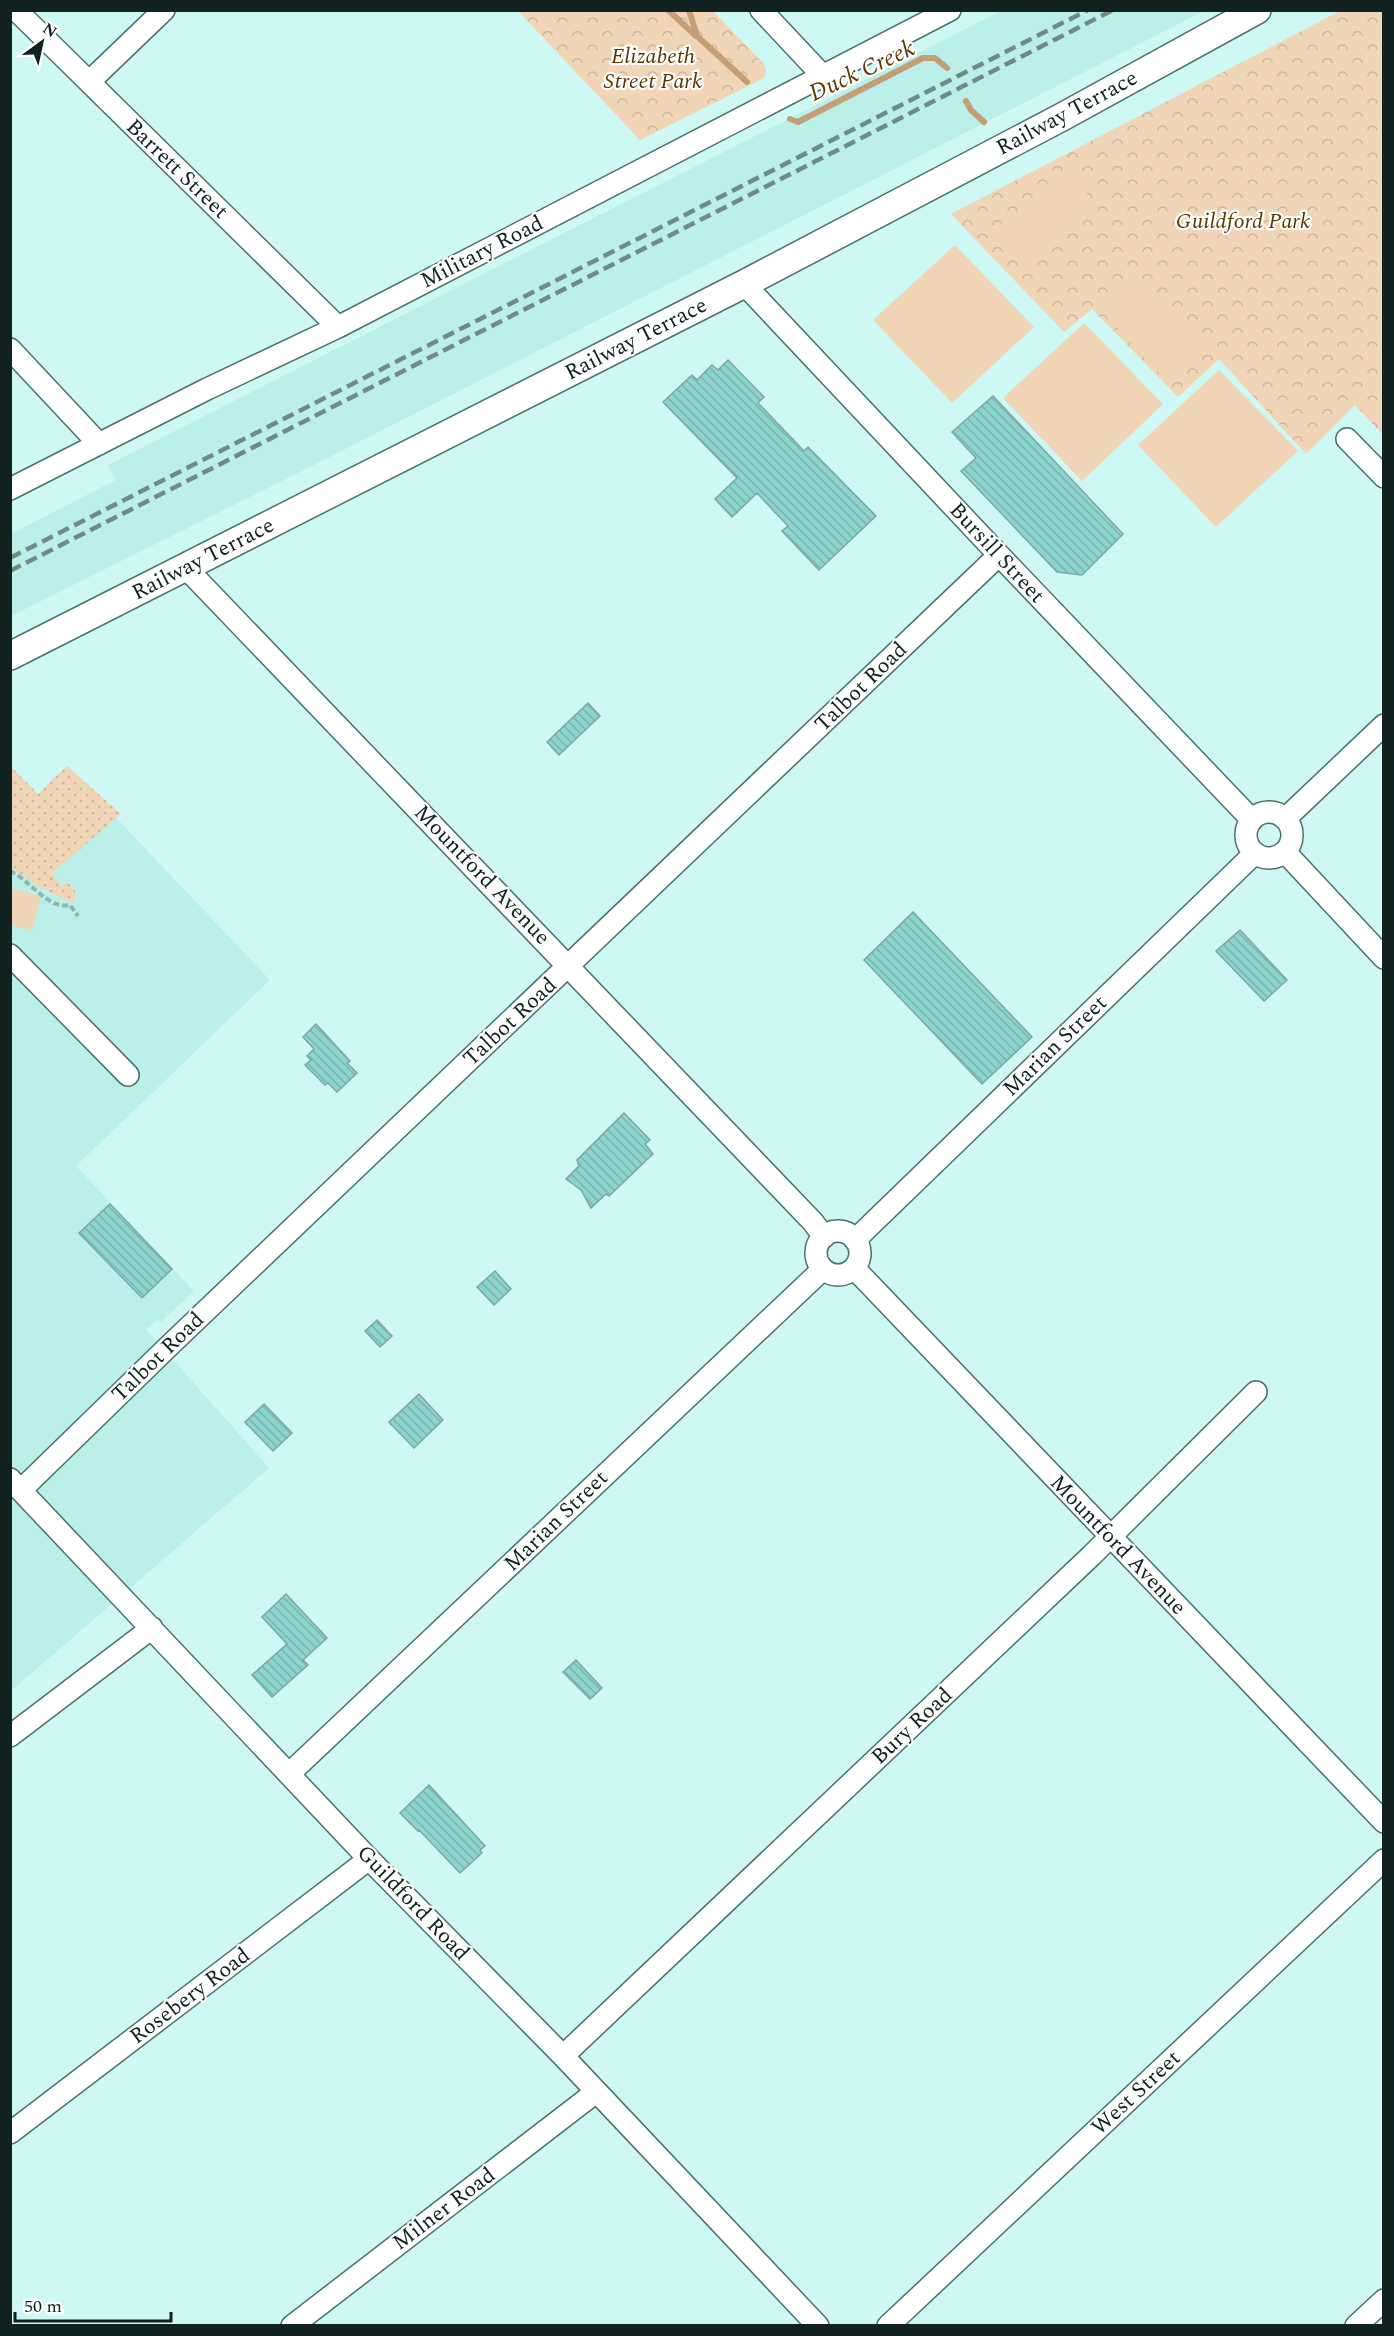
<svg xmlns="http://www.w3.org/2000/svg" width="1394" height="2336" font-family="Spectral,serif">
<style>
.built{fill:#bbefea}
.grass{fill:url(#grass-dots)}
.park{fill:url(#park-crowns)}
.garden{fill:#f0d5b7}
.lines{fill:none;stroke-linecap:round;stroke-linejoin:round}
.stream{stroke:#c49e74;stroke-width:6}
.building{fill:url(#building-back-hatch);stroke:#7ea6a2;stroke-width:1.5}
.minor-casing{stroke:#4b716e;stroke-width:24}
.major-casing{stroke:#4b716e;stroke-width:30}
.path{stroke:#92b4b1;stroke-width:4;stroke-dasharray:6 3;stroke-linecap:butt}
.minor{stroke:#fff;stroke-width:21}
.major{stroke:#fff;stroke-width:27}
.rail{stroke:#6f8b89;stroke-width:4.5;stroke-dasharray:12 6;stroke-linecap:butt}
.labels{text-anchor:middle;dominant-baseline:central;stroke-width:4.5;stroke-linejoin:round;paint-order:stroke}
.park-label{font-size:22px;font-style:italic;fill:#5b3600;stroke:#fff}
.street-label{font-size:22px;fill:#112120;stroke:#fff}
.water-label{font-size:24px;font-style:italic;fill:#5e3901;stroke:#fff}
</style>
<defs>
<pattern id="grass-dots" width="8" height="8" patternUnits="userSpaceOnUse" patternTransform="scale(1.5)"><rect width="8" height="8" fill="#f0d5b7"/><path d="M2 2h.1M6 6h.1" fill="none" stroke="#cdb79d" stroke-width="1.8" stroke-linecap="round"/></pattern>
<pattern id="park-crowns" width="20" height="18" patternUnits="userSpaceOnUse" patternTransform="scale(1.5)"><rect width="20" height="18" fill="#f0d5b7"/><path d="M2 6a3 3 0 1 1 6 0M12 15a3 3 0 1 1 6 0" fill="none" stroke="#cdb79d"/></pattern>
<pattern id="building-back-hatch" width="6" height="6" patternUnits="userSpaceOnUse" patternTransform="scale(1.5)"><rect width="6" height="6" fill="#8cd4ce"/><path d="M-1 5l2 2M0 0l6 6M5-1l2 2" fill="none" stroke="#78b6b1"/></pattern>
</defs>
<rect width="100%" height="100%" fill="#cef8f4"/>
<path class="built" d="M1001,11H1204L306,469L11,616V534L116,480L108,465Z
M67,766L270,980L76,1166L194,1291L161,1322L158,1319L146,1329L269,1468L11,1691L10,767L38,794Z"/>
<path class="grass" d="M67,766L121,814L51,874L61,885L69,884L75,890V899L72,903L42,888L10,867L11,767L38,794Z"/>
<path class="park" d="M518,11H713L764,64L766,71L764,78L640,140Z
M1340,11H1383V435L1355,405L1306,454L1219,359L1178,397L1092,309L1064,332L951,214Z"/>
<path class="garden" d="M1068,170L1098,207L1025,266L995,229Z
M955,245L1034,327L952,403L873,320Z
M1138,279L1201,348L1166,380L1103,312Z
M1084,323L1163,404L1082,481L1003,398Z
M1219,370L1298,451L1216,527L1138,445Z
M11,888L41,896L32,930L11,925Z"/>
<g class="lines">
<path class="stream" d="M668,10L696,36
M689,10L697,36L747,82
M966,101L971,110L984,122
M790,119L798,122L923,58H935L947,68"/>
</g>
<path class="building" d="M728,360L764,397L758,403L804,451L808,447L876,516L819,570L782,531L788,526L757,493L732,517L715,499L737,478L663,402L692,375L697,380L712,365L718,370Z
M993,396L1123,534L1082,575L1057,572L961,471L976,458L952,432Z
M588,703L600,716L559,755L547,742Z
M913,912L1032,1037L982,1084L864,960Z
M1240,930L1287,980L1264,1001L1216,951Z
M316,1024L350,1061L347,1063L357,1073L337,1092L328,1083L325,1085L305,1065L311,1060L307,1056L314,1049L303,1037Z
M624,1113L650,1140L645,1144L653,1154L609,1196L606,1194L591,1208L581,1190L566,1179L579,1166L577,1160Z
M110,1204L172,1269L142,1298L79,1233Z
M495,1271L511,1289L494,1305L477,1287Z
M377,1320L392,1336L380,1347L365,1331Z
M419,1394L443,1420L414,1448L389,1422Z
M264,1404L292,1433L273,1451L245,1422Z
M286,1594L327,1638L303,1660L308,1665L272,1697L252,1675L287,1644L262,1617Z
M576,1660L602,1688L590,1699L563,1672Z
M429,1785L485,1846L480,1850L482,1853L460,1873L419,1830L418,1831L400,1813Z"/>
<g class="lines">
<g class="minor-casing">
<path id="minor" d="M16,10L338,327
M761,10L822,75
M89,82L164,10
M744,284L999,555L1252,820
M10,349L99,444
M1347,439L1384,477
M10,489L207,389L338,327L950,10
M186,568L813,1222L824,1237
M1246 835a23 23 0 1 1 46 0a23 23 0 1 1-46 0Z
M1285,819L1384,725
M1285,852L1384,958
M10,955L128,1075
M816 1253a22 22 0 1 1 44 0a22 22 0 1 1-44 0Z
M855,1240L1255,853
M854,1268L1384,1822
M10,1479L369,1859L563,2056L818,2326
M21,1490L170,1345L999,555
M10,1736L152,1628
M290,1773L823,1269
M563,2056L1092,1555L1256,1392
M10,2133L369,1859
M292,2326L596,2092
M888,2326L1384,1860
M1356,2326L1384,2300"/>
</g>
<g class="major-casing">
<path id="major" d="M10,656L744,284L1062,117L1257,10"/>
</g>
<path class="path" d="M10,871C29,879 48,910 70,905L78,916"/>
<use href="#minor" class="minor"/>
<use href="#major" class="major"/>
<path class="rail" d="M10,558L1088,10
M10,571L1113,10"/>
</g>
<g class="labels">
<g class="park-label">
<text x="653" y="56">Elizabeth<tspan x="653" dy="25">Street Park</tspan></text>
<text x="1243" y="221">Guildford Park</text>
</g>
<g class="street-label">
<text transform="translate(1067 113) rotate(-28)">Railway Terrace</text>
<text transform="translate(177 169) rotate(44)">Barrett Street</text>
<text transform="translate(482 252) rotate(-27)">Military Road</text>
<text transform="translate(636 339) rotate(-27)">Railway Terrace</text>
<text transform="translate(997 553) rotate(47)">Bursill Street</text>
<text transform="translate(203 559) rotate(-27)">Railway Terrace</text>
<text transform="translate(861 687) rotate(-44)">Talbot Road</text>
<text transform="translate(482 875) rotate(46)">Mountford Avenue</text>
<text transform="translate(510 1022) rotate(-43)">Talbot Road</text>
<text transform="translate(1055 1046) rotate(-44)">Marian Street</text>
<text transform="translate(158 1357) rotate(-44)">Talbot Road</text>
<text transform="translate(556 1521) rotate(-44)">Marian Street</text>
<text transform="translate(1118 1545) rotate(46)">Mountford Avenue</text>
<text transform="translate(912 1726) rotate(-43)">Bury Road</text>
<text transform="translate(413 1903) rotate(46)">Guildford Road</text>
<text transform="translate(190 1996) rotate(-37)">Rosebery Road</text>
<text transform="translate(1136 2093) rotate(-43)">West Street</text>
<text transform="translate(444 2209) rotate(-37)">Milner Road</text>
</g>
<g class="water-label">
<text transform="translate(862 71) rotate(-25)">Duck Creek</text>
</g>
</g>
<rect width="1394" height="2336" fill="none" stroke="#112120" stroke-width="24"/>
<g transform="translate(42 42) rotate(33)" stroke="#ffffff" stroke-width="4.5" paint-order="stroke">
<path d="M0-4.5L10 22L0 15L-10 22Z" fill="#112120"/>
<text y="-9" font-size="16" font-weight="bold" text-anchor="middle" fill="#112120">N</text>
</g>
<path d="M15 2312v9h156v-9" fill="none" stroke="#112120" stroke-width="3"/>
<text x="24" y="2312" font-size="18" fill="#112120" stroke="#ffffff" stroke-width="4.5" paint-order="stroke">50 m</text>
</svg>
